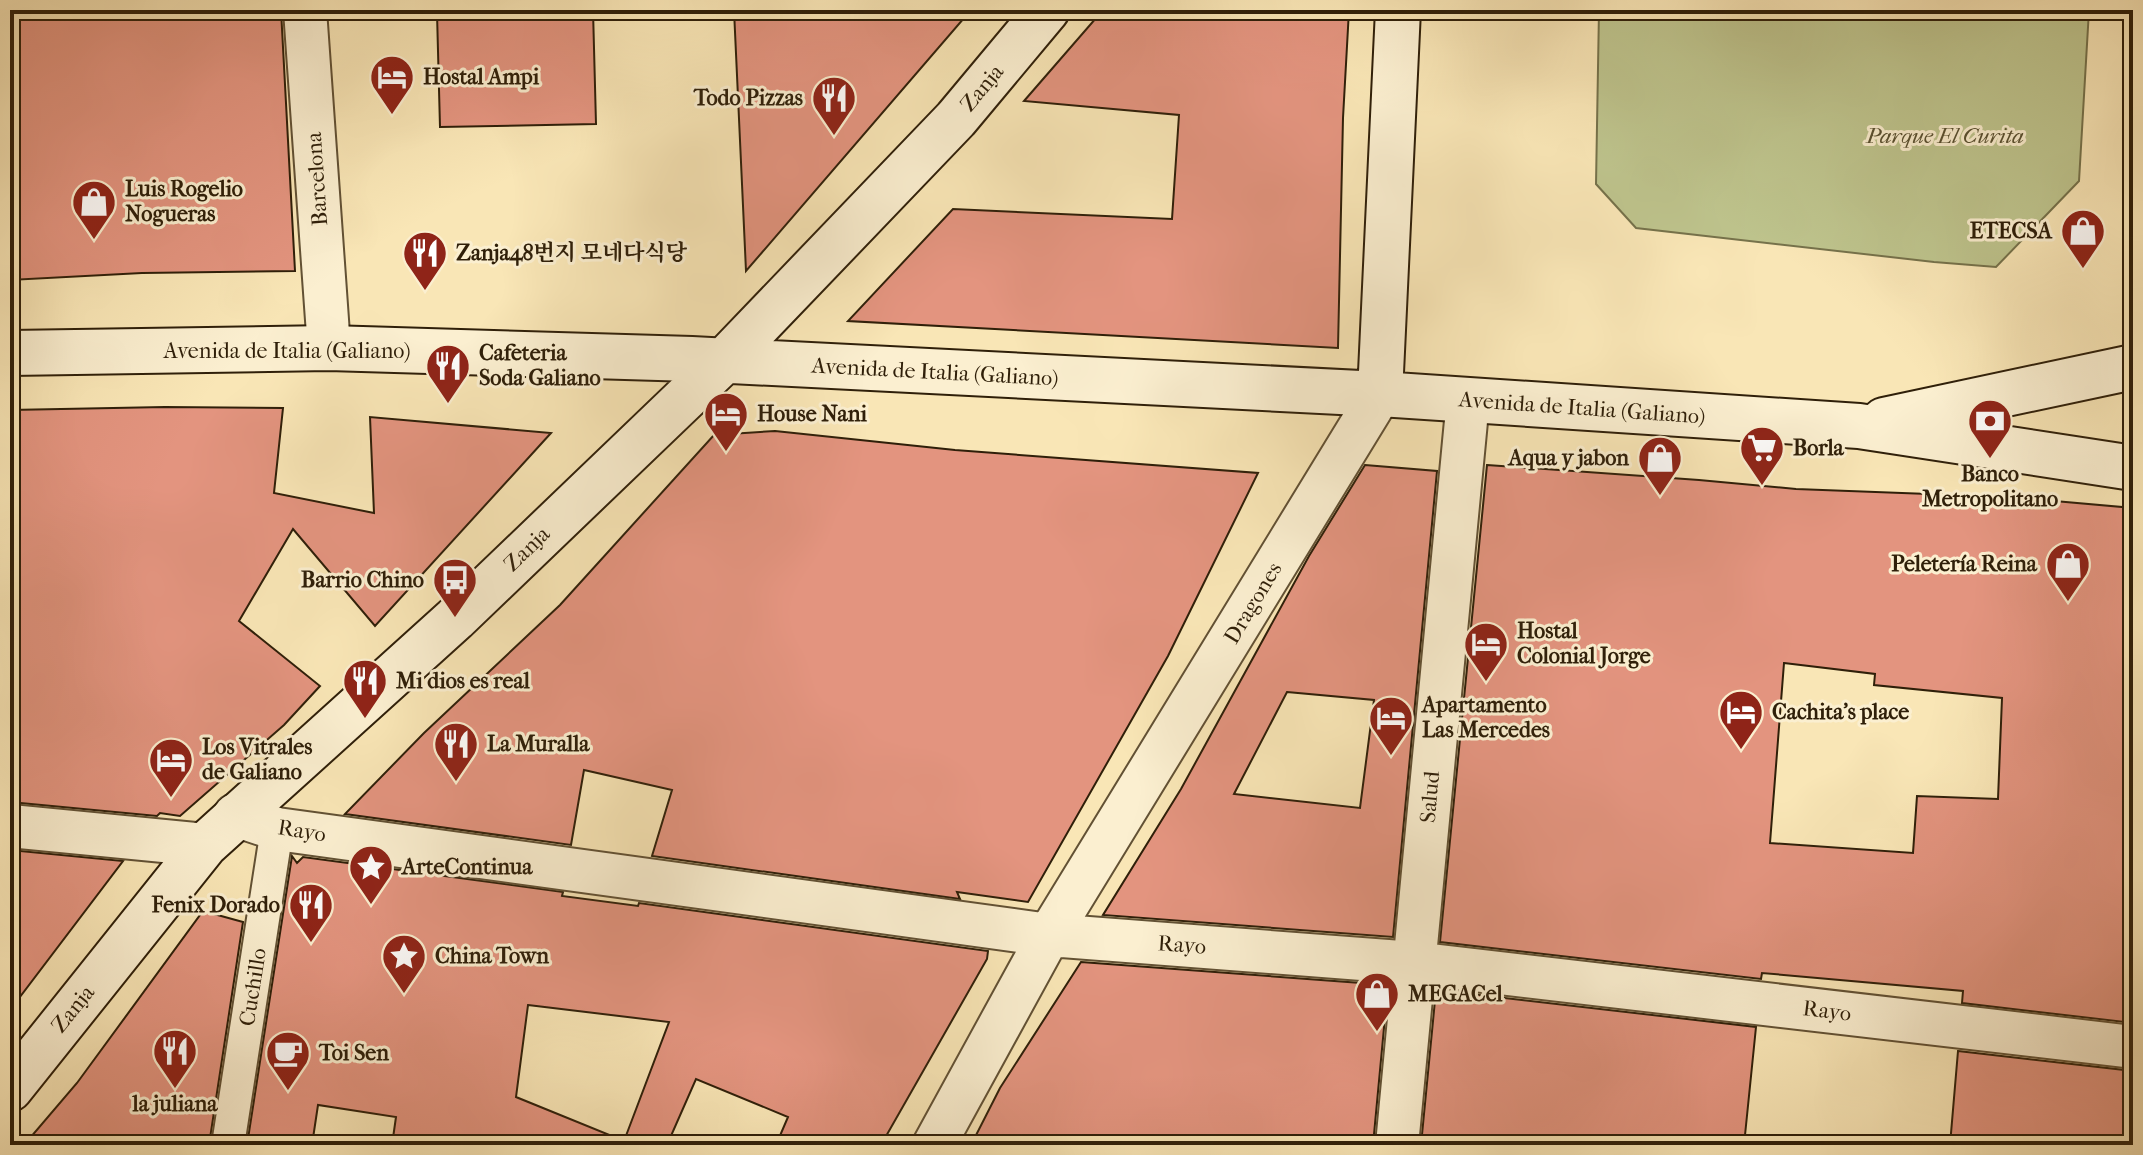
<svg xmlns="http://www.w3.org/2000/svg" width="2143" height="1155" font-family="'IM FELL French Canon','Noto Serif KR',serif">
<style>
.green{fill:#bec48d;stroke:#76724b;stroke-width:2}
.building{fill:#e3947f;stroke:#2f1f09;stroke-width:2;fill-rule:evenodd}
.lines{fill:none;stroke-linecap:round;stroke-linejoin:round}
.pedestrian-casing{stroke:#625134;stroke-width:36}
.minor-casing{stroke:#625134;stroke-width:46}
.secondary-casing{stroke:#2f1f09;stroke-width:48}
.pedestrian{stroke:#fbefd0;stroke-width:32}
.minor{stroke:#fbefd0;stroke-width:42}
.secondary{stroke:#fbefd0;stroke-width:44}
.labels{text-anchor:middle;dominant-baseline:central;stroke-width:6;stroke-linejoin:round;paint-order:stroke}
.poi-label{font-size:22px;font-weight:bold;fill:#2f1f09;stroke:#fbefd0;text-anchor:start}
.street-label{font-size:22px;fill:#2f1f09;stroke:#fbefd0}
.park-label{font-size:22px;font-style:italic;fill:#5a5131;stroke:#fbefd0}
</style>
<rect width="100%" height="100%" fill="#f9e6b6"/>
<filter id="stains"><feTurbulence type="fractalNoise" baseFrequency=".0025" numOctaves="4"/><feColorMatrix values="0 0 0 0 .2 0 0 0 0 .09 0 0 0 0 .02 0 0 0 .5 -.17"/></filter>
<radialGradient id="worn" r=".72"><stop offset=".6" stop-color="#630" stop-opacity="0"/><stop offset="1" stop-color="#630" stop-opacity=".3"/></radialGradient>
<path class="green" d="M1599,10H2089L2079,181L1996,267L1934,262L1636,228L1596,184Z"/>
<path class="building" d="M10,10H281L295,271L142,273L10,280Z
M549,10H593L596,124L440,127L437,13Z
M734,10H971L746,271Z
M1103,10H1349L1343,118L1338,348L848,321L953,209L1172,219L1179,115L1024,101Z
M165,407L283,408L274,493L374,513L370,417L551,433L375,626L293,529L239,621L320,686L284,725L180,816L160,813L157,816L10,802V410Z
M775,431L955,450L1258,473L1168,656L1028,902L957,892L960,899L652,856L672,790L584,770L571,845L345,814L424,733L560,605L714,435Z
M1365,465L1437,471L1393,937L1103,915L1181,789L1309,556ZM1287,692L1374,700L1360,808L1234,794Z
M1487,465L1699,480L1796,489L2008,497L2133,508V1023L1962,1003L1963,991L1762,973L1761,979L1440,942ZM1784,663L1875,674L1874,685L2002,698L1998,799L1917,796L1913,853L1770,843Z
M10,850L123,861L10,1010Z
M292,856L297,863L303,857L563,892L562,896L638,906L639,903L988,951L987,959L881,1145H776L788,1117L696,1079L667,1145H392L396,1117L318,1105L312,1145H247ZM528,1005L669,1022L624,1141L516,1097Z
M203,911L243,922L209,1145H24L77,1083Z
M1081,962L1388,985L1373,1145H971L1000,1088Z
M1436,990L1756,1027L1744,1145H1421Z
M1958,1051L2133,1071V1145H1950Z"/>
<g class="lines">
<g class="pedestrian-casing">
<path id="pedestrian" d="M228,1145L277,829"/>
</g>
<g class="minor-casing">
<path id="minor" d="M305,10L329,348
M235,815L277,829L1049,935L1414,963L2133,1047
M10,826L205,845
M934,1145L1049,935L1380,394
M1397,1145L1468,400"/>
</g>
<g class="secondary-casing">
<path id="secondary" d="M10,353L329,348L692,359L1380,394L1859,426L2133,468
M1380,394L1398,10
M1884,420L2133,367
M10,1089L205,845L455,619L723,362L956,119L1047,10"/>
</g>
<use href="#pedestrian" class="pedestrian"/>
<use href="#minor" class="minor"/>
<use href="#secondary" class="secondary"/>
</g>
<defs>
<g id="hotel-pin" transform="scale(2.3)"><path d="M0 17L-7.5 6A9.5 9.5 0 1 1 7.5 6Z" fill="#8f2418" stroke="#fbefd0"/><path d="M-6-4.5h1.5V1H6V5H4.5V3h-9V5H-6ZM-4 0a1.8 1.8 0 1 1 3.6 0ZM.5 0V-2.5h3Q6-2.5 6 0Z" fill="#fff"/></g>
<g id="restaurant-pin" transform="scale(2.3)"><path d="M0 17L-7.5 6A9.5 9.5 0 1 1 7.5 6Z" fill="#8f2418" stroke="#fbefd0"/><path d="M-5-6h1v4h1v-4h1v4h1v-4h1v5L-1.5 .5V6h-2V.5L-5-1ZM5-6V6H3V1.5H1.5Q1.5-4 5-6Z" fill="#fff"/></g>
<g id="shop-pin" transform="scale(2.3)"><path d="M0 17L-7.5 6A9.5 9.5 0 1 1 7.5 6Z" fill="#8f2418" stroke="#fbefd0"/><path d="M-5-2.5h2.3a2.7 3.5 0 0 1 5.4 0H5L5.5 6h-11ZM-1.5-2.5h3a1.5 2.3 0 0 0-3 0Z" fill="#fff"/></g>
<g id="bank-pin" transform="scale(2.3)"><path d="M0 17L-7.5 6A9.5 9.5 0 1 1 7.5 6Z" fill="#8f2418" stroke="#fbefd0"/><path d="M-6-4H6V4H-6ZM0-2.3a2.3 2.3 0 1 0 0 4.6a2.3 2.3 0 1 0 0-4.6Z" fill="#fff"/></g>
<g id="supermarket-pin" transform="scale(2.3)"><path d="M0 17L-7.5 6A9.5 9.5 0 1 1 7.5 6Z" fill="#8f2418" stroke="#fbefd0"/><path d="M-6-5.5h2.5l.6 2H6L4.5 2H-2.5L-4.4-4H-6ZM-1.5 3.2a1.3 1.3 0 1 0 .1 0ZM3 3.2a1.3 1.3 0 1 0 .1 0Z" fill="#fff"/></g>
<g id="bus-pin" transform="scale(2.3)"><path d="M0 17L-7.5 6A9.5 9.5 0 1 1 7.5 6Z" fill="#8f2418" stroke="#fbefd0"/><path d="M-5-6H5V4H4V6H2V4H-2V6H-4V4H-5ZM-3.5-4V0h7V-4ZM-3.5 1.2v1.5H-2V1.2ZM2 1.2v1.5H3.5V1.2Z" fill="#fff"/></g>
<g id="sight-pin" transform="scale(2.3)"><path d="M0 17L-7.5 6A9.5 9.5 0 1 1 7.5 6Z" fill="#8f2418" stroke="#fbefd0"/><path d="M0-6L1.8-2.2L6-1.7L2.9 1.2L3.7 5.4L0 3.3L-3.7 5.4L-2.9 1.2L-6-1.7L-1.8-2.2Z" fill="#fff"/></g>
<g id="cafe-pin" transform="scale(2.3)"><path d="M0 17L-7.5 6A9.5 9.5 0 1 1 7.5 6Z" fill="#8f2418" stroke="#fbefd0"/><path d="M-5.5-4.5H6V0H3Q3 3.5 0 3.5H-2.5Q-5.5 3.5-5.5 0ZM3-3.2v2h1.7v-2ZM-6 4.5H4V6H-6Z" fill="#fff"/></g>
</defs>
<g fill-rule="evenodd">
<use href="#hotel-pin" x="392" y="77"/>
<use href="#restaurant-pin" x="834" y="98"/>
<use href="#shop-pin" x="94" y="202"/>
<use href="#shop-pin" x="2083" y="231"/>
<use href="#restaurant-pin" x="425" y="253"/>
<use href="#restaurant-pin" x="448" y="366"/>
<use href="#hotel-pin" x="726" y="414"/>
<use href="#bank-pin" x="1990" y="421"/>
<use href="#supermarket-pin" x="1762" y="448"/>
<use href="#shop-pin" x="1660" y="458"/>
<use href="#shop-pin" x="2068" y="564"/>
<use href="#bus-pin" x="455" y="580"/>
<use href="#hotel-pin" x="1486" y="644"/>
<use href="#restaurant-pin" x="365" y="681"/>
<use href="#hotel-pin" x="1741" y="712"/>
<use href="#hotel-pin" x="1391" y="718"/>
<use href="#restaurant-pin" x="456" y="744"/>
<use href="#hotel-pin" x="171" y="760"/>
<use href="#sight-pin" x="371" y="867"/>
<use href="#restaurant-pin" x="311" y="905"/>
<use href="#sight-pin" x="404" y="956"/>
<use href="#shop-pin" x="1377" y="994"/>
<use href="#restaurant-pin" x="175" y="1051"/>
<use href="#cafe-pin" x="288" y="1053"/>
</g>
<g class="labels">
<g class="poi-label">
<text x="423" y="77">Hostal Ampi</text>
<text x="803" y="98" text-anchor="end">Todo Pizzas</text>
<text x="125" y="189">Luis Rogelio<tspan x="125" dy="25">Nogueras</tspan></text>
<text x="2052" y="231" text-anchor="end">ETECSA</text>
<text x="456" y="253">Zanja48번지 모네다식당</text>
<text x="479" y="353">Cafeteria<tspan x="479" dy="25">Soda Galiano</tspan></text>
<text x="757" y="414">House Nani</text>
<text x="1793" y="448">Borla</text>
<text x="1629" y="458" text-anchor="end">Aqua y jabon</text>
<text x="1990" y="474" text-anchor="middle">Banco<tspan x="1990" dy="25">Metropolitano</tspan></text>
<text x="2037" y="564" text-anchor="end">Peletería Reina</text>
<text x="424" y="580" text-anchor="end">Barrio Chino</text>
<text x="1517" y="631">Hostal<tspan x="1517" dy="25">Colonial Jorge</tspan></text>
<text x="396" y="681">Mi dios es real</text>
<text x="1422" y="705">Apartamento<tspan x="1422" dy="25">Las Mercedes</tspan></text>
<text x="1772" y="712">Cachita's place</text>
<text x="487" y="744">La Muralla</text>
<text x="202" y="747">Los Vitrales<tspan x="202" dy="25">de Galiano</tspan></text>
<text x="402" y="867">ArteContinua</text>
<text x="280" y="905" text-anchor="end">Fenix Dorado</text>
<text x="435" y="956">China Town</text>
<text x="1408" y="994">MEGACel</text>
<text x="319" y="1053">Toi Sen</text>
<text x="175" y="1104" text-anchor="middle">la juliana</text>
</g>
<g class="street-label">
<text transform="translate(982 88) rotate(-50)">Zanja</text>
<text transform="translate(317 179) rotate(-94)">Barcelona</text>
<text x="287" y="351">Avenida de Italia (Galiano)</text>
<text transform="translate(935 372) rotate(3)">Avenida de Italia (Galiano)</text>
<text transform="translate(1582 408) rotate(4)">Avenida de Italia (Galiano)</text>
<text transform="translate(527 549) rotate(-44)">Zanja</text>
<text transform="translate(1253 603) rotate(-59)">Dragones</text>
<text transform="translate(1430 797) rotate(-85)">Salud</text>
<text transform="translate(302 831) rotate(9)">Rayo</text>
<text transform="translate(1182 945) rotate(4)">Rayo</text>
<text transform="translate(253 987) rotate(-81)">Cuchillo</text>
<text transform="translate(73 1009) rotate(-51)">Zanja</text>
<text transform="translate(1827 1011) rotate(7)">Rayo</text>
</g>
<g class="park-label">
<text x="1945" y="136">Parque El Curita</text>
</g>
</g>
<rect width="2143" height="1155" fill="none" stroke="#f9e6b6" stroke-width="40"/>
<rect x="12" y="12" width="2119" height="1131" fill="none" stroke="#2f1f09" stroke-width="4"/>
<rect x="20" y="20" width="2103" height="1115" fill="none" stroke="#2f1f09" stroke-width="2"/>
<rect width="100%" height="100%" filter="url(#stains)"/>
<rect width="100%" height="100%" fill="url(#worn)"/>
</svg>
